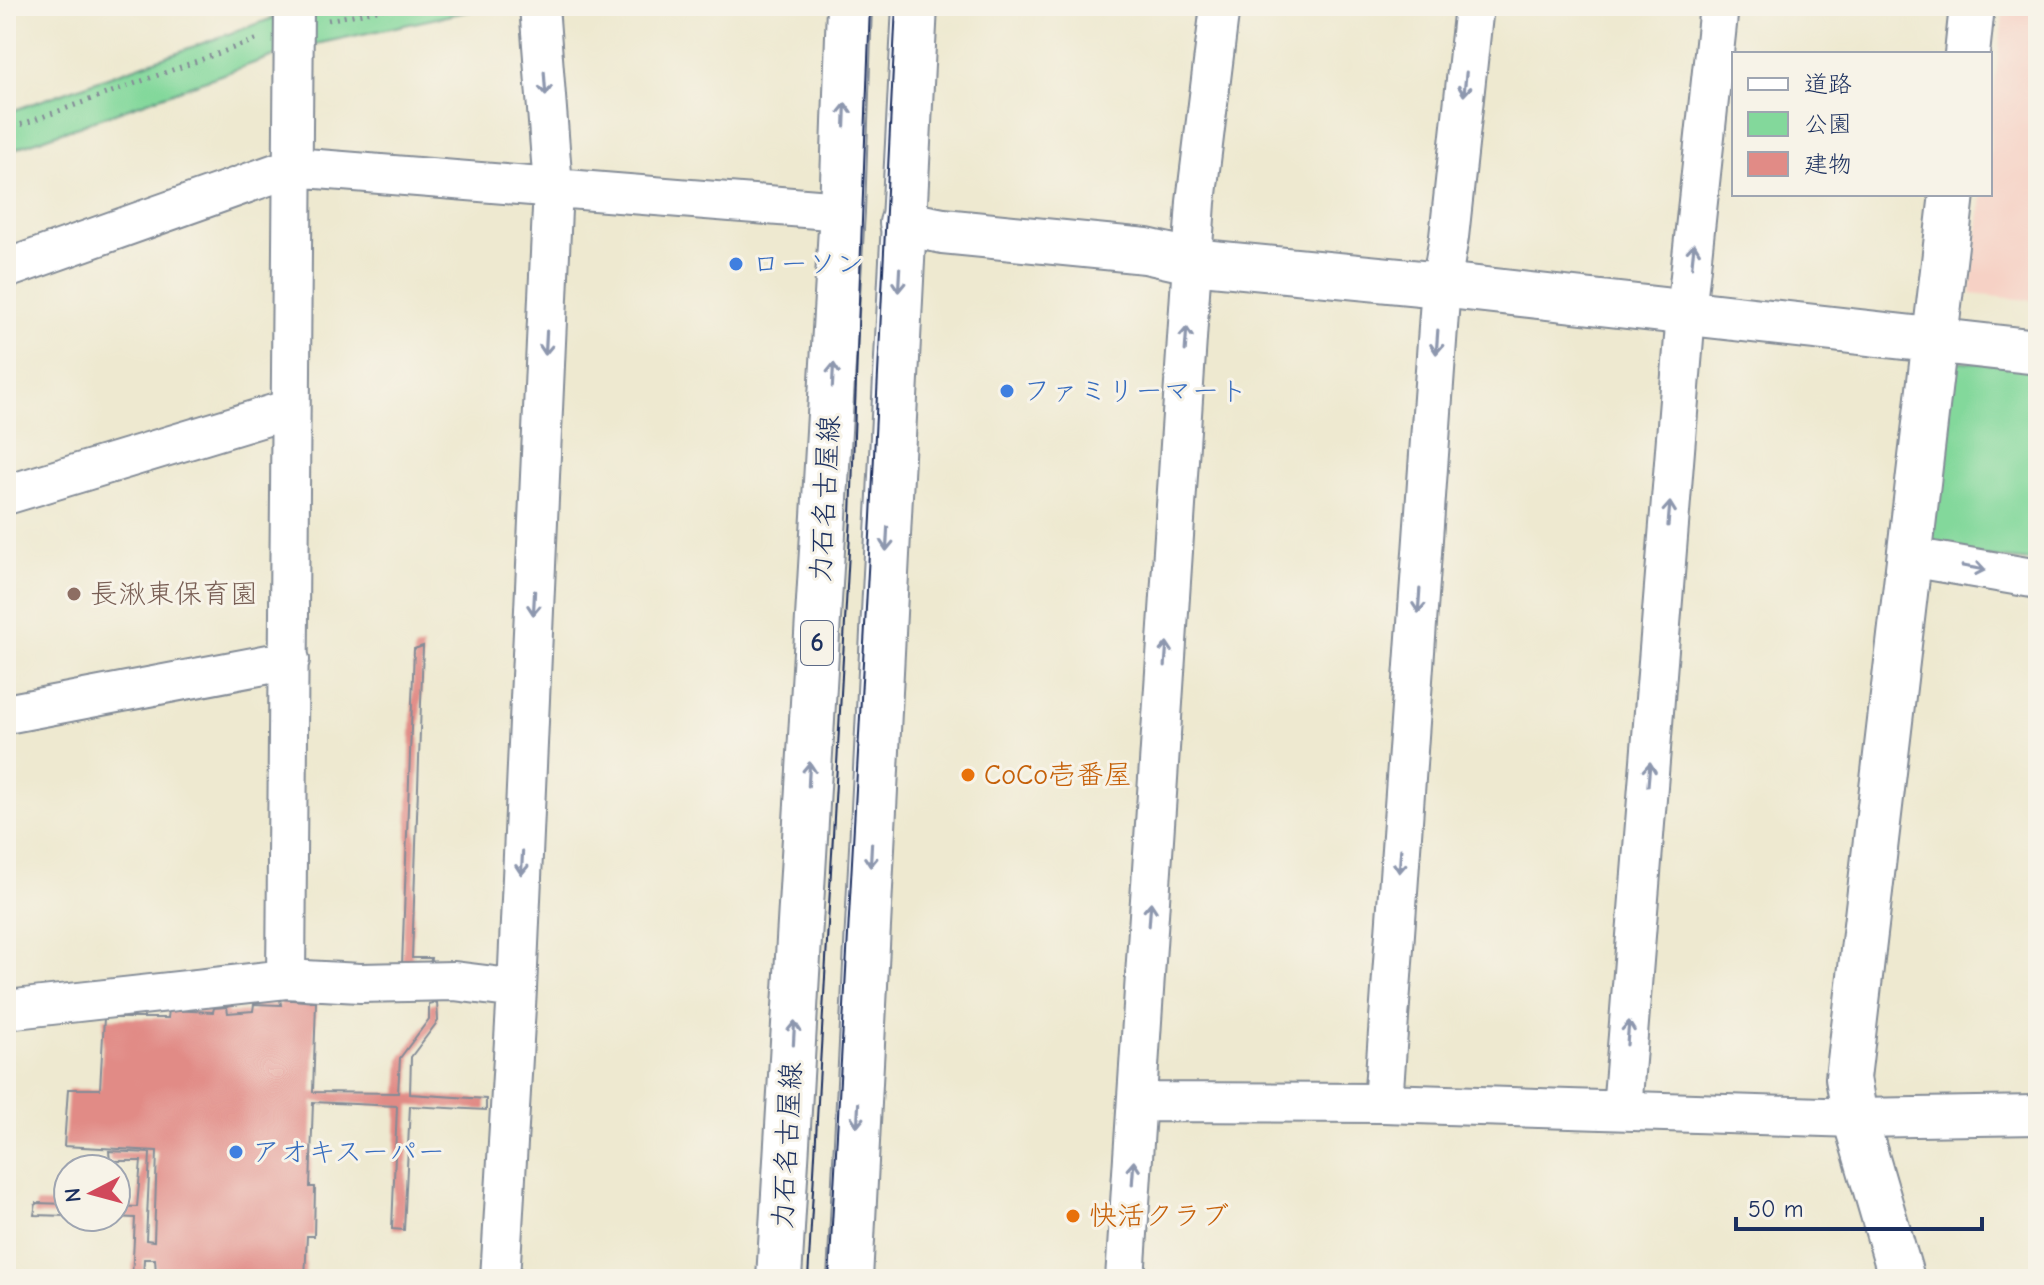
<svg xmlns="http://www.w3.org/2000/svg" width="2044" height="1285" font-family="'Comic Neue','Klee One',sans-serif">
<style>
.built{fill:#f6d1c5}
.green{fill:#83d89b;stroke:#4f847c;stroke-width:2}
.building{fill:#e18b86}
.lines{fill:none;stroke-linecap:round;stroke-linejoin:round}
.minor-casing{stroke:#848c97;stroke-width:42}
.tertiary-casing{stroke:#848c97;stroke-width:48}
.primary-casing{stroke:#848c97;stroke-width:48}
.path{stroke:#848c97;stroke-width:5;stroke-dasharray:2 6;stroke-linecap:butt}
.minor{stroke:#fff;stroke-width:38}
.tertiary{stroke:#fff;stroke-width:44}
.primary{stroke:#fff;stroke-width:44}
.tram{stroke:#1b2f5e;stroke-width:2}
.oneway{stroke:#8d97ae}
.shop-dot{fill:#3f7fe0;stroke:#f7f3e8;stroke-width:3}
.education-dot{fill:#8d6e63;stroke:#f7f3e8;stroke-width:3}
.food-dot{fill:#e8710a;stroke:#f7f3e8;stroke-width:3}
.labels{text-anchor:middle;dominant-baseline:central;stroke-width:6;stroke-linejoin:round;paint-order:stroke}
.shield{fill:#f7f3e8;stroke:#5d6a87;stroke-width:2}
.shield-label{font-size:26px;font-weight:bold;fill:#1b2f5e}
.shop-label{font-size:28px;fill:#366cbe;stroke:#f7f3e8;text-anchor:start}
.street-label{font-size:28px;fill:#1b2f5e;stroke:#f7f3e8}
.education-label{font-size:28px;fill:#785e54;stroke:#f7f3e8;text-anchor:start}
.food-label{font-size:28px;fill:#c56008;stroke:#f7f3e8;text-anchor:start}
</style>
<rect width="100%" height="100%" fill="#f7f3e8"/>
<filter id="ink" filterUnits="userSpaceOnUse"><feTurbulence type="fractalNoise" baseFrequency=".0125" numOctaves="2"/><feDisplacementMap in="SourceGraphic" scale="16" xChannelSelector="R" yChannelSelector="G"/><feConvolveMatrix kernelMatrix="1 2 1 2 8 2 1 2 1" color-interpolation-filters="sRGB"/></filter>
<filter id="wash" filterUnits="userSpaceOnUse"><feTurbulence type="fractalNoise" baseFrequency=".006" numOctaves="4" result="noise"/><feDisplacementMap in="SourceGraphic" scale="32" xChannelSelector="R" yChannelSelector="G"/><feGaussianBlur stdDeviation="1.8" result="paint"/><feColorMatrix in="noise" values="0 0 0 0 0 0 0 0 0 0 0 0 0 0 0 0 0 1.4 0 .05"/><feComposite in="paint" operator="in"/></filter>
<g filter="url(#wash)">
<rect width="100%" height="100%" fill="#eee9d0"/>
<path class="built" d="M2004,6H2038V301L1971,294L1982,194H1990V127Z"/>
<path class="green" d="M320,6H493L293,49L6,152V113L293,11Z
M1959,361L2038,367V562L1932,551L1940,373Z"/>
<g id="blocks">
<path class="building" d="M423,646L412,958H431L430,967L402,966L414,649Z
M280,999L316,1002L313,1092L398,1093L400,1058L429,1019V1004L437,1002L438,1021L411,1057L410,1094L486,1099V1110L410,1106L404,1230L392,1229L397,1106L313,1102L310,1187H315L314,1236H307L305,1279H180L178,1274L156,1273L155,1259H144L143,1279H132L135,1218L116,1217V1206L137,1207L141,1161H110L109,1151L150,1153L146,1240L154,1241L157,1151L64,1146L68,1089H100L104,1018H168L169,1010L213,1012L214,1008L227,1007L228,1013L253,1011L254,1004L281,1005Z
M36,1203L68,1204V1216L34,1215Z"/>
</g>
</g>
<g filter="url(#ink)">
<use href="#blocks" fill-opacity="0" stroke="#848c97" stroke-width="2"/>
<g class="lines">
<g class="minor-casing">
<path id="minor" d="M6,269L293,167L842,211
M6,495L290,409
M1910,557L2038,579
M6,714L290,660
M286,979L294,6
M6,1010L286,979L360,983L454,981L517,989
M1138,1102L1383,1103L1855,1118L2038,1115
M1383,1103L1441,285L1449,237L1474,6
M1622,1110L1686,313L1719,6
M500,1279L517,989L551,231L553,187L539,6
M1125,1279L1196,202L1220,6"/>
</g>
<g class="tertiary-casing">
<path id="tertiary" d="M1967,54L1972,6
M902,223L943,231L1146,251L1191,261L1441,285L2038,352
M1902,1279L1855,1118L1848,1078L1952,194"/>
</g>
<g class="primary-casing">
<path id="primary" d="M779,1279L842,211L849,6
M850,1279L915,6"/>
</g>
<path class="path" d="M328,20L397,6
M6,130L261,38"/>
<use href="#minor" class="minor"/>
<use href="#tertiary" class="tertiary"/>
<use href="#primary" class="primary"/>
<path class="tram" d="M808,1279L851,516L870,6
M829,1279L871,517L896,6"/>
</g>
<defs><path id="oneway-shaft" d="M-6 0H5M1.5-3L5.5 0L1.5 3" fill="none" stroke-width="1.6" stroke-linecap="round" stroke-linejoin="round" transform="scale(2)"/></defs>
<g class="oneway">
<use href="#oneway-shaft" transform="translate(545 84) rotate(86)"/>
<use href="#oneway-shaft" transform="translate(1465 84) rotate(96)"/>
<use href="#oneway-shaft" transform="translate(845 115) rotate(-88)"/>
<use href="#oneway-shaft" transform="translate(1693 255) rotate(-84)"/>
<use href="#oneway-shaft" transform="translate(899 280) rotate(93)"/>
<use href="#oneway-shaft" transform="translate(1186 339) rotate(-86)"/>
<use href="#oneway-shaft" transform="translate(1437 342) rotate(94)"/>
<use href="#oneway-shaft" transform="translate(546 343) rotate(93)"/>
<use href="#oneway-shaft" transform="translate(833 375) rotate(-87)"/>
<use href="#oneway-shaft" transform="translate(1669 514) rotate(-85)"/>
<use href="#oneway-shaft" transform="translate(887 539) rotate(93)"/>
<use href="#oneway-shaft" transform="translate(1974 568) rotate(10)"/>
<use href="#oneway-shaft" transform="translate(1419 601) rotate(94)"/>
<use href="#oneway-shaft" transform="translate(534 603) rotate(93)"/>
<use href="#oneway-shaft" transform="translate(1166 654) rotate(-86)"/>
<use href="#oneway-shaft" transform="translate(809 774) rotate(-87)"/>
<use href="#oneway-shaft" transform="translate(1649 774) rotate(-85)"/>
<use href="#oneway-shaft" transform="translate(871 855) rotate(93)"/>
<use href="#oneway-shaft" transform="translate(1400 861) rotate(94)"/>
<use href="#oneway-shaft" transform="translate(522 863) rotate(93)"/>
<use href="#oneway-shaft" transform="translate(1150 914) rotate(-86)"/>
<use href="#oneway-shaft" transform="translate(794 1033) rotate(-87)"/>
<use href="#oneway-shaft" transform="translate(1628 1033) rotate(-85)"/>
<use href="#oneway-shaft" transform="translate(858 1115) rotate(93)"/>
<use href="#oneway-shaft" transform="translate(1133 1173) rotate(-86)"/>
</g>
</g>
<g class="shop-dot">
<circle cx="736" cy="264" r="8"/>
<circle cx="1007" cy="391" r="8"/>
<circle cx="236" cy="1152" r="8"/>
</g>
<circle class="education-dot" cx="74" cy="594" r="8"/>
<g class="food-dot">
<circle cx="968" cy="775" r="8"/>
<circle cx="1073" cy="1216" r="8"/>
</g>
<g class="labels">
<rect class="shield" x="801" y="621" width="32" height="44" rx="6"/>
<g class="shield-label">
<text x="817" y="643">6</text>
</g>
<g class="shop-label">
<text x="752" y="264">ローソン</text>
<text x="1023" y="391">ファミリーマート</text>
<text x="252" y="1152">アオキスーパー</text>
</g>
<g class="street-label">
<text transform="translate(825 499) rotate(-87)">力石名古屋線</text>
<text transform="translate(787 1146) rotate(-87)">力石名古屋線</text>
</g>
<g class="education-label">
<text x="90" y="594">長湫東保育園</text>
</g>
<g class="food-label">
<text x="984" y="775">CoCo壱番屋</text>
<text x="1089" y="1216">快活クラブ</text>
</g>
</g>
<rect width="2044" height="1285" fill="none" stroke="#f7f3e8" stroke-width="32"/>
<rect x="1732" y="52" width="260" height="144" fill="#f7f3e8" stroke="#9fa5b1" stroke-width="2"/>
<rect x="1748" y="78" width="40" height="12" fill="#ffffff" stroke="#9fa5b1" stroke-width="2"/>
<text x="1804" y="92" font-size="24" fill="#1b2f5e">道路</text>
<rect x="1748" y="112" width="40" height="24" fill="#83d89b" stroke="#9fa5b1" stroke-width="2"/>
<text x="1804" y="132" font-size="24" fill="#1b2f5e">公園</text>
<rect x="1748" y="152" width="40" height="24" fill="#e18b86" stroke="#9fa5b1" stroke-width="2"/>
<text x="1804" y="172" font-size="24" fill="#1b2f5e">建物</text>
<g transform="translate(92 1193) rotate(264)"><circle r="38" fill="#f7f3e8" stroke="#9fa5b1" stroke-width="2"/>
<path d="M0-6L14 30L0 20L-14 30Z" fill="#d1495b"/>
<text y="-12" font-size="22" font-weight="bold" text-anchor="middle" fill="#1b2f5e">N</text>
</g>
<path d="M1736 1217v12h246v-12" fill="none" stroke="#1b2f5e" stroke-width="4"/>
<text x="1748" y="1217" font-size="24" fill="#1b2f5e" stroke="#f7f3e8" stroke-width="6" paint-order="stroke">50 m</text>
</svg>
